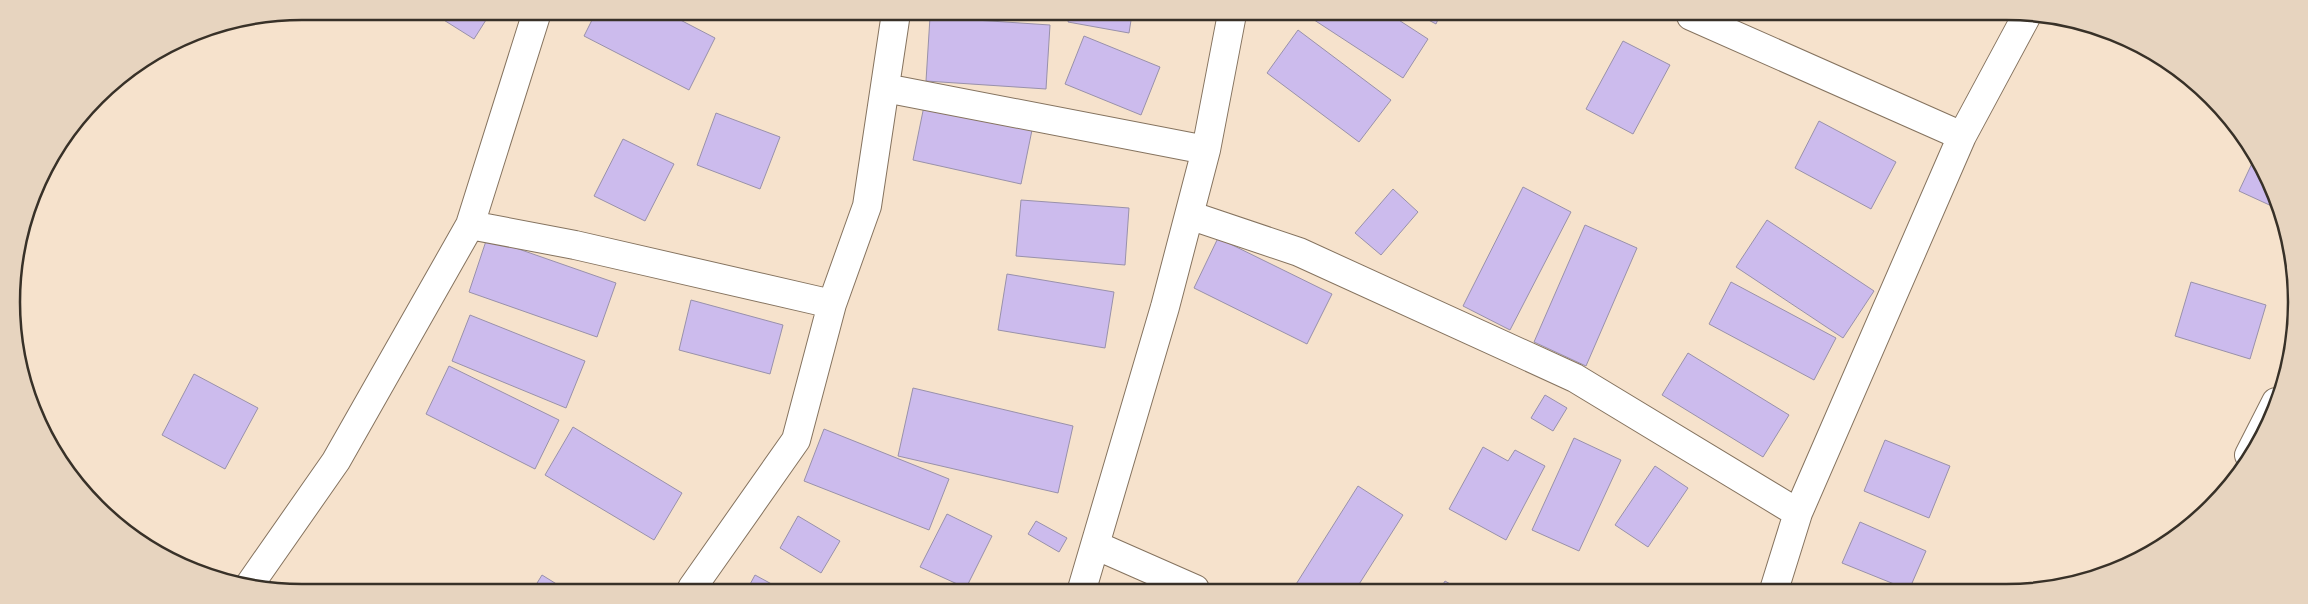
<svg xmlns="http://www.w3.org/2000/svg" width="2308" height="604" font-family="'PT Sans Narrow',sans-serif">
<style>
.building{fill:#ccbbed;stroke:#9991aa}
.lines{fill:none;stroke-linecap:round;stroke-linejoin:round}
.minor-casing{stroke:#85735f;stroke-width:30}
.minor{stroke:#fff;stroke-width:28}
.rim{fill:none;stroke:#383128;stroke-width:2.5}
</style>
<rect width="100%" height="100%" fill="#f6e2cc"/>
<path class="building" d="M431,12H491L474,39Z
M596,12H665L715,38L689,90L584,36Z
M1070,14H1132L1129,33L1068,22Z
M1305,14L1391,15L1428,39L1403,78Z
M1419,15H1440L1436,24Z
M930,17L1050,25L1046,89L926,81Z
M1298,30L1391,100L1359,142L1267,73Z
M1084,36L1160,67L1141,115L1065,84Z
M1623,41L1670,65L1633,134L1586,109Z
M924,106L1032,130L1021,184L913,160Z
M716,113L780,137L760,189L697,165Z
M1819,121L1896,162L1871,209L1795,168Z
M623,139L674,164L645,221L594,196Z
M2255,157L2276,208L2239,191Z
M1523,187L1571,212L1510,330L1463,306Z
M1393,189L1418,212L1381,255L1355,233Z
M1021,200L1129,208L1125,265L1016,256Z
M1767,220L1874,291L1843,338L1736,267Z
M1585,225L1637,248L1586,366L1534,342Z
M487,238L616,283L597,337L469,292Z
M1218,238L1332,294L1307,344L1194,288Z
M1007,274L1114,292L1105,348L998,330Z
M1731,282L1836,338L1814,380L1709,324Z
M2191,282L2266,305L2250,359L2175,336Z
M691,300L783,325L770,374L679,350Z
M470,315L585,361L566,408L452,361Z
M1688,353L1789,415L1763,457L1662,395Z
M449,366L559,420L535,469L426,414Z
M194,374L258,408L225,469L162,435Z
M913,388L1073,426L1058,493L898,456Z
M1545,395L1567,408L1553,431L1531,418Z
M573,427L682,493L654,540L545,475Z
M824,429L949,479L929,530L804,481Z
M1574,438L1621,460L1579,551L1532,530Z
M1885,440L1950,466L1929,518L1864,491Z
M1483,447L1508,461L1515,450L1545,466L1506,540L1449,509Z
M1655,466L1688,488L1648,547L1615,525Z
M1358,486L1403,515L1356,589H1293Z
M947,514L992,536L966,588L920,567Z
M798,516L840,541L821,573L780,548Z
M1036,521L1067,538L1059,552L1028,534Z
M1860,522L1926,551L1909,590L1842,563Z
M542,575L563,588H534Z
M755,575L779,588H748Z
M1445,581L1459,589H1440Z"/>
<g class="lines">
<g class="minor-casing">
<path id="minor" d="M1691,16L1962,136
M885,88L1206,150
M1189,215L1299,252L1575,378L1798,513
M470,225L575,245L832,304
M2249,455L2276,402
M1095,545L1195,589
M248,587L336,461L470,225L537,12
M692,588L796,440L832,304L867,206L896,13
M1082,589L1165,307L1206,150L1232,14
M1774,590L1798,513L1962,136L2026,17"/>
</g>
<use href="#minor" class="minor"/>
</g>
<path d="M0 0H2308V604H0ZM302 20H2006A282 282 0 0 1 2288 302V302A282 282 0 0 1 2006 584H302A282 282 0 0 1 20 302V302A282 282 0 0 1 302 20Z" fill="#e7d4bf" fill-rule="evenodd"/>
<path class="rim" d="M302 20H2006A282 282 0 0 1 2288 302V302A282 282 0 0 1 2006 584H302A282 282 0 0 1 20 302V302A282 282 0 0 1 302 20Z"/>
</svg>
